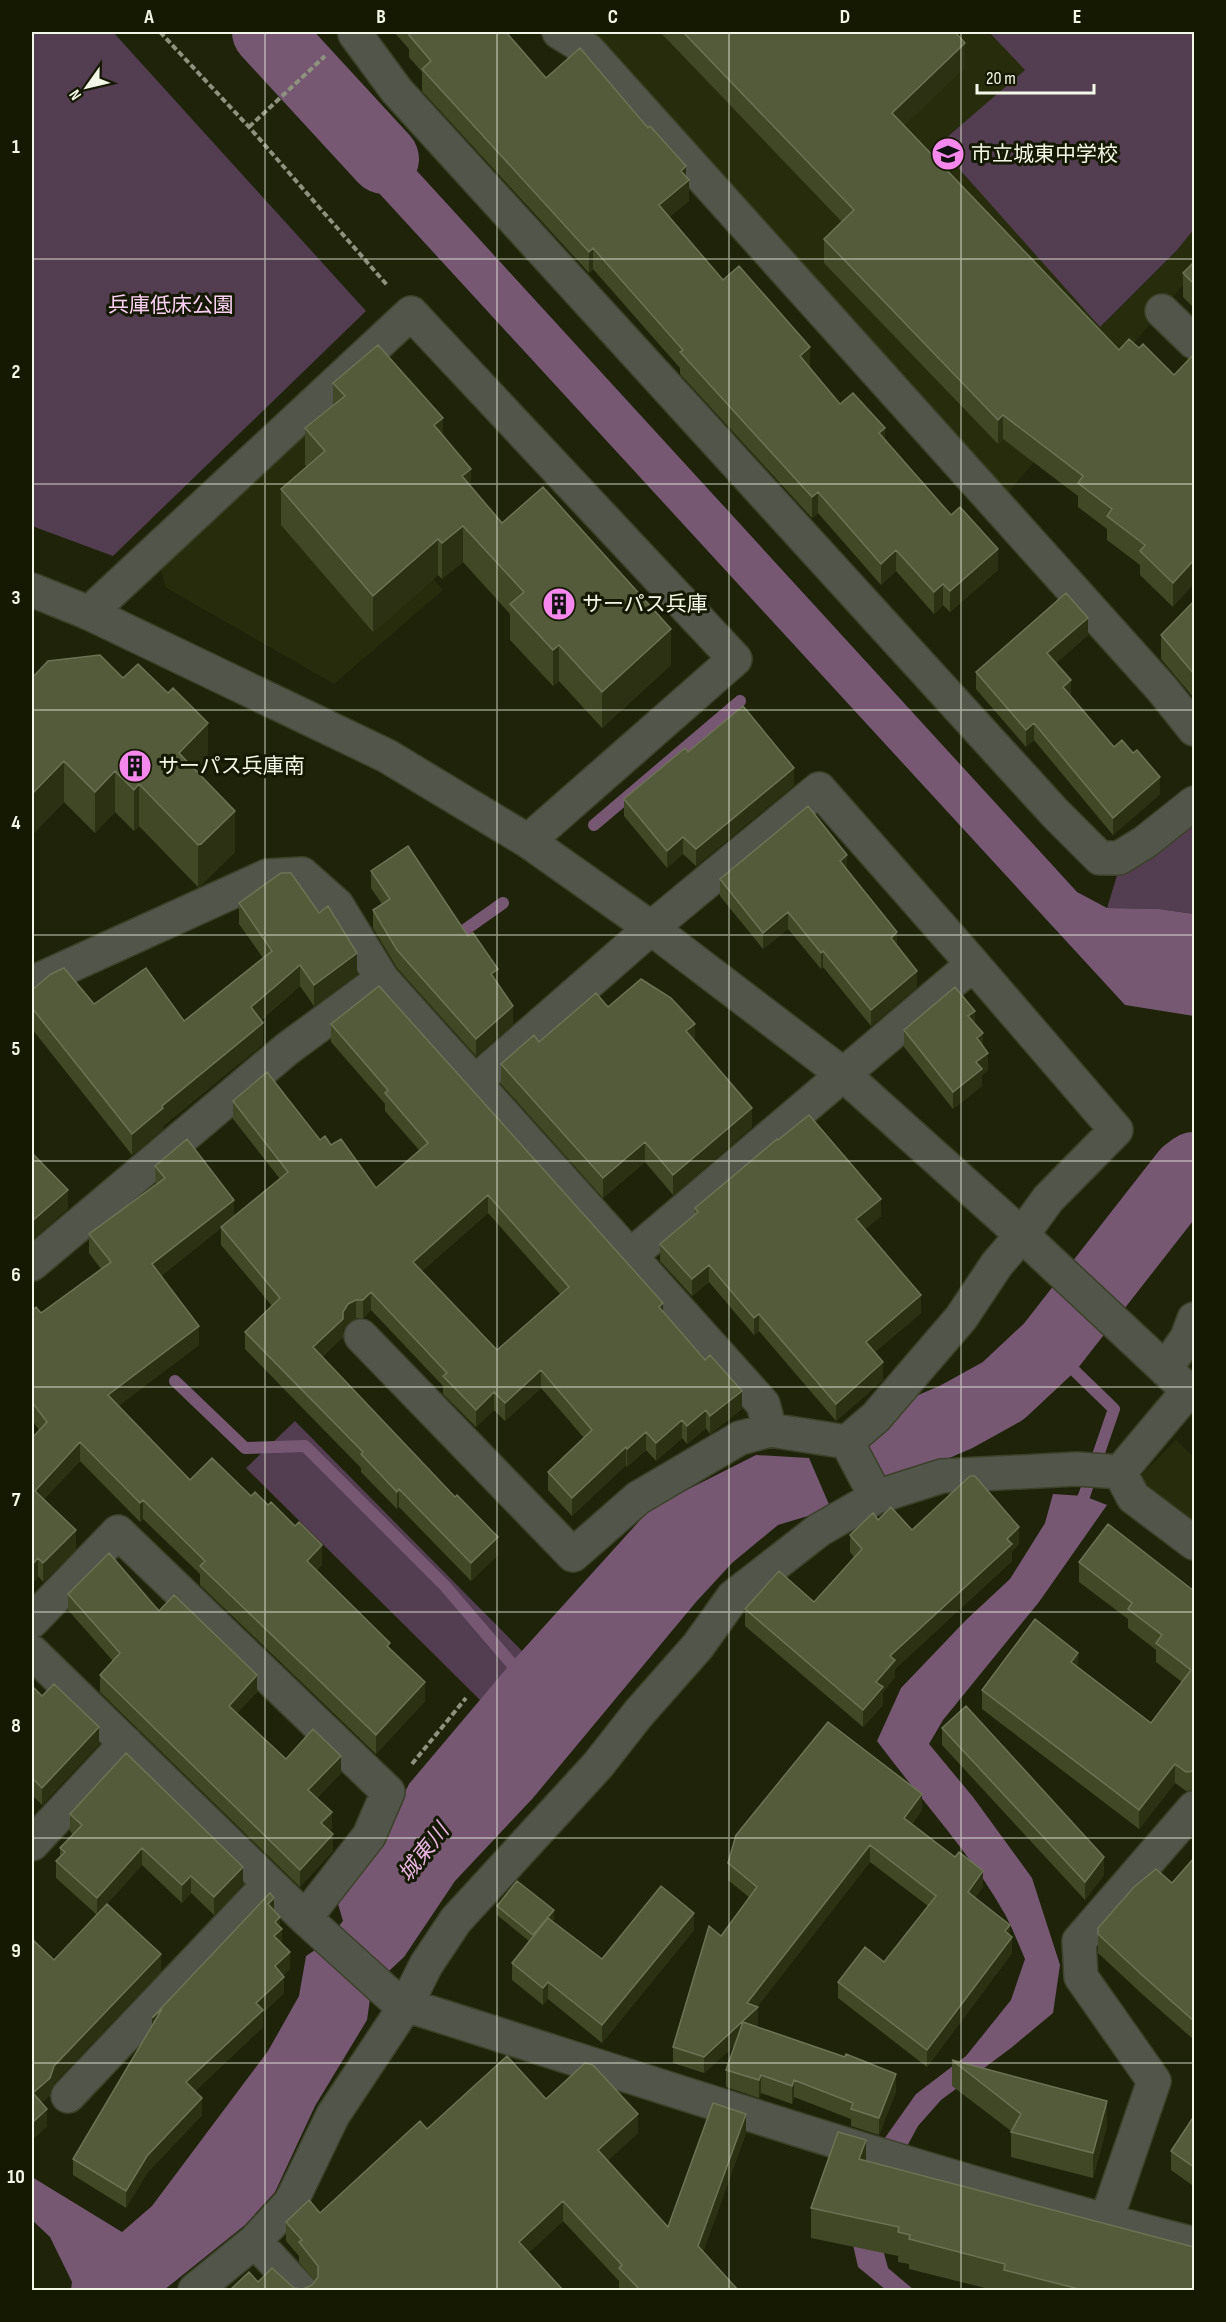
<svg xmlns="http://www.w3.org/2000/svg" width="1226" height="2322" font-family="'Sofia Sans Condensed','Noto Sans JP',sans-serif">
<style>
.built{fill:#272d0c}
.green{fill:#523e50}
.water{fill:#765873}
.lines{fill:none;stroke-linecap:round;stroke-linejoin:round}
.stream{stroke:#765873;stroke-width:12}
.river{stroke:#765873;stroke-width:70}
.minor-casing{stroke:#3c4129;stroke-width:36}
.tertiary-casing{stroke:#3c4129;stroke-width:36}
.path{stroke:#8e927e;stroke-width:4;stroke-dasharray:6 3;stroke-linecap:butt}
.minor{stroke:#52554a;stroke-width:33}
.tertiary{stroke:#52554a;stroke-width:33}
.wall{fill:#414826;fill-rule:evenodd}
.shaded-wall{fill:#2b3112}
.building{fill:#545b3a;stroke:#6d7355;stroke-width:1.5;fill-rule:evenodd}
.grid{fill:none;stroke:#f3f7e7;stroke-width:1.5;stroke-opacity:0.55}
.labels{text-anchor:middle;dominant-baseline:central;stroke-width:6;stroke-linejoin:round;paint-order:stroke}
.poi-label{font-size:21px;fill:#f3f7e7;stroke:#151902;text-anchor:start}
.park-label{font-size:21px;fill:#fbd0f5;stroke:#151902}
.water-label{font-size:22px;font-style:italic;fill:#eab5e4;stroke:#151902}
.neatline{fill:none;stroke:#f3f7e7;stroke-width:2}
.grid-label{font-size:20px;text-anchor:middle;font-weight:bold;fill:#f3f7e7}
</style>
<rect width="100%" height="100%" fill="#1e230a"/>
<path class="built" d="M588,32H1194V272L1006,495Z
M306,431L443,590L334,684L165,587L160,563Z
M1176,1440L1194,1457V1530L1142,1490L1143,1473Z"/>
<path class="green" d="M32,32H113L366,311L113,556L32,526Z
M989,32H1194V229L1177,250L1100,327L938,145L1025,70Z
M1194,816V914L1159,909L1107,908L1119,869Z
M295,1421L523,1652L480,1700L246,1468Z"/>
<path class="water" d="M245,32H298L312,46L282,73Z
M330,76L1077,892L1107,908L1159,909L1194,914V1016L1125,1005L298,105Z
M1194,1144V1204L1177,1218L1139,1265L1115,1244L1148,1199L1172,1155Z
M756,1455L809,1458L831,1509L778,1525L732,1563L696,1602L533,1798L455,1881L404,1957L389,1971L370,1999L367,2020L315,2106L275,2192L245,2225L164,2290H71L72,2282L50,2237L32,2220V2177L122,2232L152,2206L268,2051L299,1996L306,1956L324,1944L343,1921L338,1904L349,1878L380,1843L409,1784L511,1663L651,1508Z
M1053,1494L1084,1496L1107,1505L1039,1602L943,1720L929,1744L973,1797L1032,1878L1060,1965L1053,2013L1011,2048L941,2100L918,2126L905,2150L877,2227L888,2268L914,2290H886L858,2267L851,2236L882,2142L916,2094L966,2056L1011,2000L1025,1959C1019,1945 1013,1930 1006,1916C971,1853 920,1799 877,1741L901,1688L966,1620L1010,1579L1045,1523Z"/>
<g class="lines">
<path class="stream" d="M594,825L740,701
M452,939L503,903
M1050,1347L1114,1409L1084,1496L1077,1510
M175,1381L245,1448L305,1446L445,1586L511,1663L524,1668"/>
<path class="river" d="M267,32L384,159
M888,1446L956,1417L1003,1391L1050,1347L1186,1173L1194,1167"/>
<g class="minor-casing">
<path id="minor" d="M358,32L355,34L397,91L1055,813L1100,858H1119L1145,842L1194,803
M559,32L588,50L1162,689L1194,729
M1162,311L1194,342
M89,613L411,313L735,659L528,841
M32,983L267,876L302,874L337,905L382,979L763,1404L770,1430L847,1442L876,1417L961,1318L997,1264L1022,1235L1048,1199L1116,1130L973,964
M475,1082L651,928L819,789L973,964L630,1256
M32,1264L287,1049L382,979
M361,1336L573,1555L638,1498L740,1438L770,1430
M1165,1369L1187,1338L1194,1319
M847,1442L876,1497
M1120,1472L1133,1497L1194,1543
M32,1621L118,1532L388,1792L369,1836L305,1918
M32,1652L305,1918L392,1997L406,2005C668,2088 928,2175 1194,2244
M32,1844L126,1743
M68,2096L269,1884
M1106,2221L1154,2081L1081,1977L1079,1941L1194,1808
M255,2241L300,2290
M195,2290L255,2241L291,2202L333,2115L406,2005L426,1965L456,1920L598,1765L638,1714L698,1646L733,1597L819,1530L876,1497L942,1476L1077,1469L1120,1472L1188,1391"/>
</g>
<g class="tertiary-casing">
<path id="tertiary" d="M32,590L89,613L387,756L528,841L651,928L844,1075L1022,1235L1194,1396"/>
</g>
<path class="path" d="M160,32L249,127L387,285
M249,127L325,56
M412,1764L466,1698"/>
<use href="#minor" class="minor"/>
<use href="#tertiary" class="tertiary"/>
</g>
<path class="wall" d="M394,32H506L546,78L686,177L689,201L669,217L723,280L810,368L840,404L885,440L998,570L950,612L943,605L934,614L896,571L881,585L818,513L812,518L680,374V368L593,269L589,273L422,91V72L409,57V49Z
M660,32H955L965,67L904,125L1119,350L1139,348L1174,375L1173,607L1140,575V565L1107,540V529L1078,507V496L1003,439L998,444L824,263V239L842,222Z
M1194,262V308L1183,297V273Z
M333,383L443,436L471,487L502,523L671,665L602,728L559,681L553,686L510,640V614L463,562L442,579L438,575L373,632L281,525V489L307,466L305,465V428L333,406Z
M1194,601V698L1161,659V635Z
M1088,635L1056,663L1071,696L1114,747L1160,794L1113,835L1034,740L1026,747L976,689V672Z
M32,678L208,764L199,774L235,852L201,885L198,887L139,826L134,831L115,812L95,833L64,802L32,835Z
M688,752L794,785L696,866L683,854L667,868L624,816V799Z
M847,869L897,946L917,987L871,1026L823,967L821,969L788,929L763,949L720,896V879Z
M371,871L498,983L513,1024L476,1056L397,968L373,928V910L382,904L371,888Z
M239,903L357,974L314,1006L300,986L261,1020L263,1044L163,1126V1129L132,1155L32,1029V990L94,1004L184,1021L263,958L239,924Z
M608,1007L695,1041L752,1127L673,1195L645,1162L603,1198L501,1084V1064L539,1042Z
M331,1024L663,1312L742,1409L710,1434L706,1428L687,1444L682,1438L656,1461L646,1450L627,1467L626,1465L572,1516L548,1490V1472L584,1438L541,1388L505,1421L494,1410L476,1427L443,1394V1386L371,1310L363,1318H356L348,1322L343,1330V1337L322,1357L498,1555L471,1581L399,1507L397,1509L361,1472V1468L245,1349V1332L272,1306L221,1245V1228L161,1276L199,1345L118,1406L190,1480L322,1564L317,1570L390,1649L425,1701L376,1754L200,1585V1574L143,1519L140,1522L80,1461L44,1499L76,1549L43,1582L38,1576L32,1584L39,1430L32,1420V1311L41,1313L101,1269L89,1253V1234L156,1185L155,1166L234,1217L280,1179L233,1119V1101L331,1145L376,1188L419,1150L385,1111V1104L331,1042ZM488,1213L560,1294L497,1350L422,1271Z
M975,1024L983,1045L988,1070L982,1075V1086L953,1109L904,1047V1030Z
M695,1208L881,1216L865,1229L921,1313L875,1352L883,1380L836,1421L759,1331L754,1335L709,1282L692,1296L660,1261V1244L695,1214Z
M878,1520L912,1530L1019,1544L1012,1551V1561L895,1669V1677L883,1692V1705L863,1727L745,1626V1609L814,1602L854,1557L850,1552V1535Z
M1079,1562L1194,1591V1790L1186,1791L1175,1783L1139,1829L982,1709V1690L1078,1667L1151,1723L1182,1682L1156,1662V1650L1128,1628V1619L1079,1582Z
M68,1594L159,1611L257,1692L237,1713L286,1759L341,1773L317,1798L332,1829L329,1831L333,1851L300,1887L100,1692V1675L113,1661L68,1610Z
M32,1686L42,1696L99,1744L42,1805L32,1795Z
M942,1728L1104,1875L1085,1900L942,1745Z
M922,1810L912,1824L983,1887L975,1898L1010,1935L1012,1953L927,2067L838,1998V1982L884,1962L928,1906L870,1862L757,2007L758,2024L756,2026L896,2091L879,2135L851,2126V2119L794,2097L792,2104L761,2093L759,2098L726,2087V2070L735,2045L704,2073L673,2063V2047L750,1898L728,1880V1863Z
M70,1814L243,1884L214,1915L191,1893L182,1903L142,1865L97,1915L161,1971L54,2083L50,2095L41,2103L47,2126L32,2140V1939L54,1960L97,1915L56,1878V1861L60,1856V1848L73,1835L70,1831Z
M1194,1858V2040L1142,1994L1098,1953V1928L1172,1883Z
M497,1906L554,1919L552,1921L602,1959L694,1930L602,2043L548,1999L543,2005L512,1980V1963L529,1941L497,1915Z
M274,1911L280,1927L282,1944L290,1969L283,1975L284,1993L263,2013V2027L195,2091L202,2115L147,2173L126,2208L73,2175V2159Z
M952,2060L1107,2126L1093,2178L1011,2157V2131L952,2086Z
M546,2099L638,2133L607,2161L668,2227L746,2133L703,2252L738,2290H622L619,2288V2281L563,2221L528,2253L563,2290H230L258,2282L294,2288L303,2289L312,2285L315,2281L299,2262V2256L286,2241V2222L320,2213L427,2129Z
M1194,2116V2194L1192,2192V2185L1171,2170V2151Z
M866,2161L1194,2290H993L909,2269V2264L898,2262V2256L811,2238V2208Z"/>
<path class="shaded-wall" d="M965,43V67L892,137V113Z
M686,166V182L689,180V201L659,226V205L681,171Z
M593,248V269L589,273V252Z
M810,347V368L800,356Z
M1003,415V439L998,444V420Z
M443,418V454L434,425Z
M885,428V449L879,433Z
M471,469V505L462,476Z
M818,492V513L812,518V497Z
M463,526V562L442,579V543Z
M438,539V575L373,632V596Z
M998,549V570L950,612V591Z
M896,550V571L881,585V564Z
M1194,560V584L1173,607V583Z
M943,584V605L934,614V592Z
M1088,618V635L1047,671V653Z
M671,629V665L602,728V692Z
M559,645V681L553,686V650Z
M1071,680V697L1063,687Z
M208,723V764L179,794V753Z
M1034,723V740L1026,747V730Z
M64,761V802L32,835V794Z
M794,768V785L696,866V849Z
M115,771V812L95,833V792Z
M1160,777V794L1113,835V818Z
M139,784V826L134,831V790Z
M235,811V852L201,885L198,887V845Z
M683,837V854L667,868V851Z
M847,855V872L840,861Z
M788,912V929L763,949V933Z
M897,932V949L891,938Z
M823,951V967L821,969V953Z
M357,953V974L314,1006V985Z
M300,965V986L251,1028V1007Z
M498,969V987L491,974Z
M917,971V987L871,1026V1010Z
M513,1006V1024L476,1056V1039Z
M975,1011V1029L968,1016Z
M263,1023V1044L163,1126V1129L132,1155V1134L162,1106Z
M695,1024V1044L686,1031Z
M983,1033V1051L977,1038Z
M988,1053V1070L982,1075V1086L953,1109V1092L976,1062Z
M752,1108V1127L673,1195V1175Z
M645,1142V1162L603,1198V1178Z
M68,1190V1209L32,1240V1221Z
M488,1195V1213L413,1279V1262Z
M881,1199V1216L856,1237V1219Z
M234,1200V1218L152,1283V1264Z
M709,1265V1282L692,1296V1279Z
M371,1292V1310L363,1318V1300Z
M921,1295V1313L866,1360V1342Z
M356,1300V1318L348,1322L343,1330V1337L313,1365V1347L348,1304Z
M663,1303V1321L659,1307Z
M759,1314V1331L754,1335V1318Z
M199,1326V1345L108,1414V1395Z
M883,1362V1380L836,1421V1404Z
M541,1370V1388L505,1421V1403Z
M742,1391V1409L710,1434V1416Z
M494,1392V1410L476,1427V1410Z
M706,1410V1428L687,1444V1426Z
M682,1420V1438L656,1461V1443Z
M646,1432V1450L627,1467V1449Z
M80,1442V1461L35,1509V1491Z
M626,1447V1465L572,1516V1498Z
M399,1489V1507L397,1509V1492Z
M143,1500V1519L140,1522V1503Z
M1019,1527V1544L1012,1551V1561L895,1669V1677L883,1692V1705L863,1727V1710L876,1682L890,1656Z
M76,1530V1549L43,1582V1563Z
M498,1537V1555L471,1581V1563Z
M322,1545V1564L307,1580V1561Z
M38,1558V1576L32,1584V1565Z
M1078,1653V1672L1071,1662Z
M257,1675V1692L229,1722V1706Z
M425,1682V1701L376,1754V1735Z
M99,1727V1744L42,1805V1788Z
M341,1756V1773L308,1807V1790Z
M1175,1764V1783L1139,1829V1810Z
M922,1794V1810L904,1834V1818Z
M332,1812V1829L321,1840V1823Z
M333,1834V1851L300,1887V1870Z
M870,1845V1862L753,2012L758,2007V2024L704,2073V2057L747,2003Z
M142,1848V1865L97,1915V1898Z
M1104,1857V1875L1085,1900V1882Z
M243,1867V1884L214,1915V1897Z
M983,1871V1887L968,1908V1892Z
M191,1876V1893L182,1903V1885Z
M274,1898V1914L268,1904Z
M554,1910V1919L533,1944V1935Z
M694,1913V1930L602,2043V2025Z
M280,1917V1930L282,1929V1946L274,1953L275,1922Z
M1010,1925V1940L1012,1937V1953L927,2067V2050Z
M290,1952V1969L275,1983V1966Z
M161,1954V1971L54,2083L50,2095L33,2110V2093L54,2066Z
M284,1977V1993L263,2013V2027L186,2099V2082L256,2003Z
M548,1982V1999L543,2005V1988Z
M162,2009L152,2035V2018Z
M896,2074V2091L879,2135V2118Z
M761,2075V2093L759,2098V2080Z
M794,2080V2097L792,2104V2086Z
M202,2098V2115L147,2173L126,2208V2191L147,2156Z
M1107,2101V2126L1093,2178V2153Z
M47,2109V2126L32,2140V2123Z
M638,2114V2133L598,2170V2150Z
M746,2114V2133L698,2266V2246Z
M866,2140V2170L859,2159Z
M563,2201V2221L519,2262V2242Z"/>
<path class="building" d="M413,32H506L546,78L580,48L648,128L650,126L686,166L681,171L689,180L659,205L723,280L739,266L810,347L800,356L840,404L853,393L885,428L879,433L951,515L960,507L998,549L950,591L943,584L934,592L896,550L881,564L818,492L812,497L680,352L683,350L593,248L589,252L422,69L431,61L409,35Z
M683,32H955L965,43L892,113L1119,350L1129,339L1139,348L1143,344L1174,375L1194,354V560L1173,583L1140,551L1145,545L1107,516L1112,509L1078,483L1083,476L1003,415L998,420L824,239L854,210Z
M1194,262V284L1183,273Z
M378,345L443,418L434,425L471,469L462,476L502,523L543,487L671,629L602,692L559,645L553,650L510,604L524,592L463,526L442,543L438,539L373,596L281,489L325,451L305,428L345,396L333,383Z
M1066,593L1088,618L1047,653L1071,680L1063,687L1114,747L1122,740L1133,753L1137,750L1160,777L1113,818L1034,723L1026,730L976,672Z
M1194,601V674L1161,635Z
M100,655L123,678L138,664L168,693L173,688L208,723L179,753L235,811L201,844L198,845L139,784L134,790L115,771L95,792L64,761L32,794V678L48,661Z
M743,706L794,768L696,849L683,837L667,851L624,799L685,748L688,752Z
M808,806L847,855L840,861L897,932L891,938L917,971L871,1010L823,951L821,953L788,912L763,933L720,879Z
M408,846L468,936L473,933L498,969L491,974L513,1006L476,1039L397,950L373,910L390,899L371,871Z
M281,873H291L319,913L328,906L357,953L314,985L300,965L251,1007L263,1023L162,1106L163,1108L132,1134L32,1008V990L51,974L64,968L94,1004L146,968L184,1021L272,951L239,903Z
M641,979L671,998L695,1024L686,1031L752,1108L673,1175L645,1142L603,1178L501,1064L534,1035L539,1042L596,993L608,1007Z
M379,986L663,1303L659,1307L705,1360L710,1355L742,1391L710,1416L706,1410L687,1426L682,1420L656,1443L646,1432L627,1449L626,1447L572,1498L548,1472L592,1430L541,1370L505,1403L494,1392L476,1410L443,1376L447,1373L371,1292L363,1300H356L348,1304L343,1312V1319L313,1347L455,1497L457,1495L498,1537L471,1563L399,1489L397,1492L361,1454L363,1452L245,1332L280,1298L221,1227L288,1172L233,1101L267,1072L320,1140L325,1136L331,1145L341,1139L376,1188L428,1143L385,1093L388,1090L331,1024ZM488,1195L569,1287L497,1350L413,1262Z
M955,987L975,1011L968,1016L983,1033L977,1038L988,1053L976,1062L982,1069L953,1092L904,1030Z
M809,1115L881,1199L856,1219L921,1295L866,1342L883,1362L836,1404L759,1314L754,1318L709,1265L692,1279L660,1244L698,1212L695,1208L777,1139L778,1140Z
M187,1139L234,1200L152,1264L199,1326L108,1395L190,1480L212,1458L251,1496L255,1492L268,1505L271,1502L295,1526L299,1522L322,1545L307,1561L390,1643L387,1646L425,1682L376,1735L200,1566L205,1561L143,1500L140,1503L80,1442L35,1491L76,1530L43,1563L38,1558L32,1565V1438L47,1422L32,1402V1311L36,1307L41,1313L111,1262L89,1234L165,1178L155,1166Z
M32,1153L68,1190L32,1221Z
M970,1476H975L1019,1527L1007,1539L1012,1544L890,1656L895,1660L876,1682L883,1687L863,1710L745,1609L779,1571L814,1602L862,1549L850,1535L873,1513L878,1520L891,1507L912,1530Z
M1108,1524L1194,1591V1771L1186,1772L1175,1764L1139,1810L982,1690L1035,1619L1078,1653L1071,1662L1151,1723L1191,1670L1156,1643L1162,1635L1128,1609L1132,1603L1079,1562Z
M109,1553L159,1611L174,1595L257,1675L229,1706L286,1759L313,1729L341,1756L308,1790L332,1812L321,1823L333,1834L300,1870L100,1675L120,1653L68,1594Z
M54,1684L99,1727L42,1788L32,1778V1686L42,1696Z
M966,1706L1104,1857L1085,1882L942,1728Z
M828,1722L922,1794L904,1818L955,1857L959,1852L983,1871L968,1892L1010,1925L1005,1931L1012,1937L927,2050L838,1982L865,1947L884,1962L936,1896L870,1845L747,2003L758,2007L704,2057L673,2047L709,1926L721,1936L757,1887L728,1863L736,1835Z
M126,1753L243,1867L214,1897L191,1876L182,1885L142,1848L97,1898L56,1861L65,1852L60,1848L82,1825L70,1814Z
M1194,1858V2021L1142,1975L1098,1934V1928L1134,1887L1156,1869L1172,1883Z
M517,1881L554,1910L533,1935L497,1906Z
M661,1886L694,1913L602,2025L548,1982L543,1988L512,1963L548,1918L602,1959Z
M270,1893L274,1898L268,1904L280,1917L275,1922L282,1929L274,1936L290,1952L275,1966L284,1977L256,2003L263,2010L186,2082L202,2098L147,2156L126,2191L73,2159L162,2009L152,2018Z
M107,1904L161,1954L54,2066L50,2078L33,2093L47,2109L32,2123V1939L54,1960Z
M743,2022L845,2057L846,2054L896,2074L879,2118L851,2109L853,2103L794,2080L792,2086L761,2075L759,2080L726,2070Z
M507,2056L546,2099L585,2063L593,2065L638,2114L598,2150L668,2227L713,2103L746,2114L698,2246L738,2290H640L619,2268L622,2265L563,2201L519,2242L563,2290H230L249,2272L258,2282L272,2268L294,2288L303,2289L312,2285L318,2277V2266L299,2242L302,2240L286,2222L309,2200L320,2213L420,2121L427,2129Z
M952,2060L1107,2101L1093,2153L1011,2132L1021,2114Z
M1194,2116V2167L1171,2151Z
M838,2132L866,2140L859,2159L1194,2247V2290H1083L1004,2270L1005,2264L909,2239L910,2235L898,2232L899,2227L811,2208Z"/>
<path class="grid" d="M265,32V2290M497,32V2290M729,32V2290M961,32V2290M32,259H1194M32,484H1194M32,710H1194M32,935H1194M32,1161H1194M32,1387H1194M32,1612H1194M32,1838H1194M32,2063H1194"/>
<defs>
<g id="school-disc" transform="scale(1.725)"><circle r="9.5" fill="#f688ed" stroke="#151902"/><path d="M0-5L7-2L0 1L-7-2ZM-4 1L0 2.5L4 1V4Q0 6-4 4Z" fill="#111"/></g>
<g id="building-disc" transform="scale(1.725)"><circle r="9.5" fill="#f688ed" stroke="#151902"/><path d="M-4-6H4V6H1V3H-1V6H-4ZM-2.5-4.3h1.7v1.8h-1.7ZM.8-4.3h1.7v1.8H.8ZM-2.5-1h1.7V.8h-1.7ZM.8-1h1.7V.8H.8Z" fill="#111"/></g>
</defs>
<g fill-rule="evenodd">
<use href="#school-disc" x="948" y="154"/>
<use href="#building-disc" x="559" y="604"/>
<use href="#building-disc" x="135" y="766"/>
</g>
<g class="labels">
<g class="poi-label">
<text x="971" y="154">市立城東中学校</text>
<text x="582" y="604">サーパス兵庫</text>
<text x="158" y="766">サーパス兵庫南</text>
</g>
<g class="park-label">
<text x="171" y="305">兵庫低床公園</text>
</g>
<g class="water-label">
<text transform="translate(424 1853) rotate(-52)">城東川</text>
</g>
</g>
<rect width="1226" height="2322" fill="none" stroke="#151902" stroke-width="66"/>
<g transform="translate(87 87) rotate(236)" stroke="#151902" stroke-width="4.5" paint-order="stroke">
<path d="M0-4.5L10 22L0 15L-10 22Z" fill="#f3f7e7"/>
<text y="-9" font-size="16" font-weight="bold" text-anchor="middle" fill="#f3f7e7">N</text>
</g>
<path d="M977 84v9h117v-9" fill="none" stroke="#f3f7e7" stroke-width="3"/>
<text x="986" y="84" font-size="18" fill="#f3f7e7" stroke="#151902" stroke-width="4.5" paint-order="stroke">20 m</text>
<rect x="33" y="33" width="1160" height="2256" class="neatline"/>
<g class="grid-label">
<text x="149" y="23">A</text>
<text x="381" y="23">B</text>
<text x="613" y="23">C</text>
<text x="845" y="23">D</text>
<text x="1077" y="23">E</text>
<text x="16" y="153">1</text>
<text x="16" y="378">2</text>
<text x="16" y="604">3</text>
<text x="16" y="829">4</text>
<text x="16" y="1055">5</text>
<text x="16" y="1281">6</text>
<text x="16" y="1506">7</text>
<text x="16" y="1732">8</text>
<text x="16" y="1957">9</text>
<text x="16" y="2183">10</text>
</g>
</svg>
